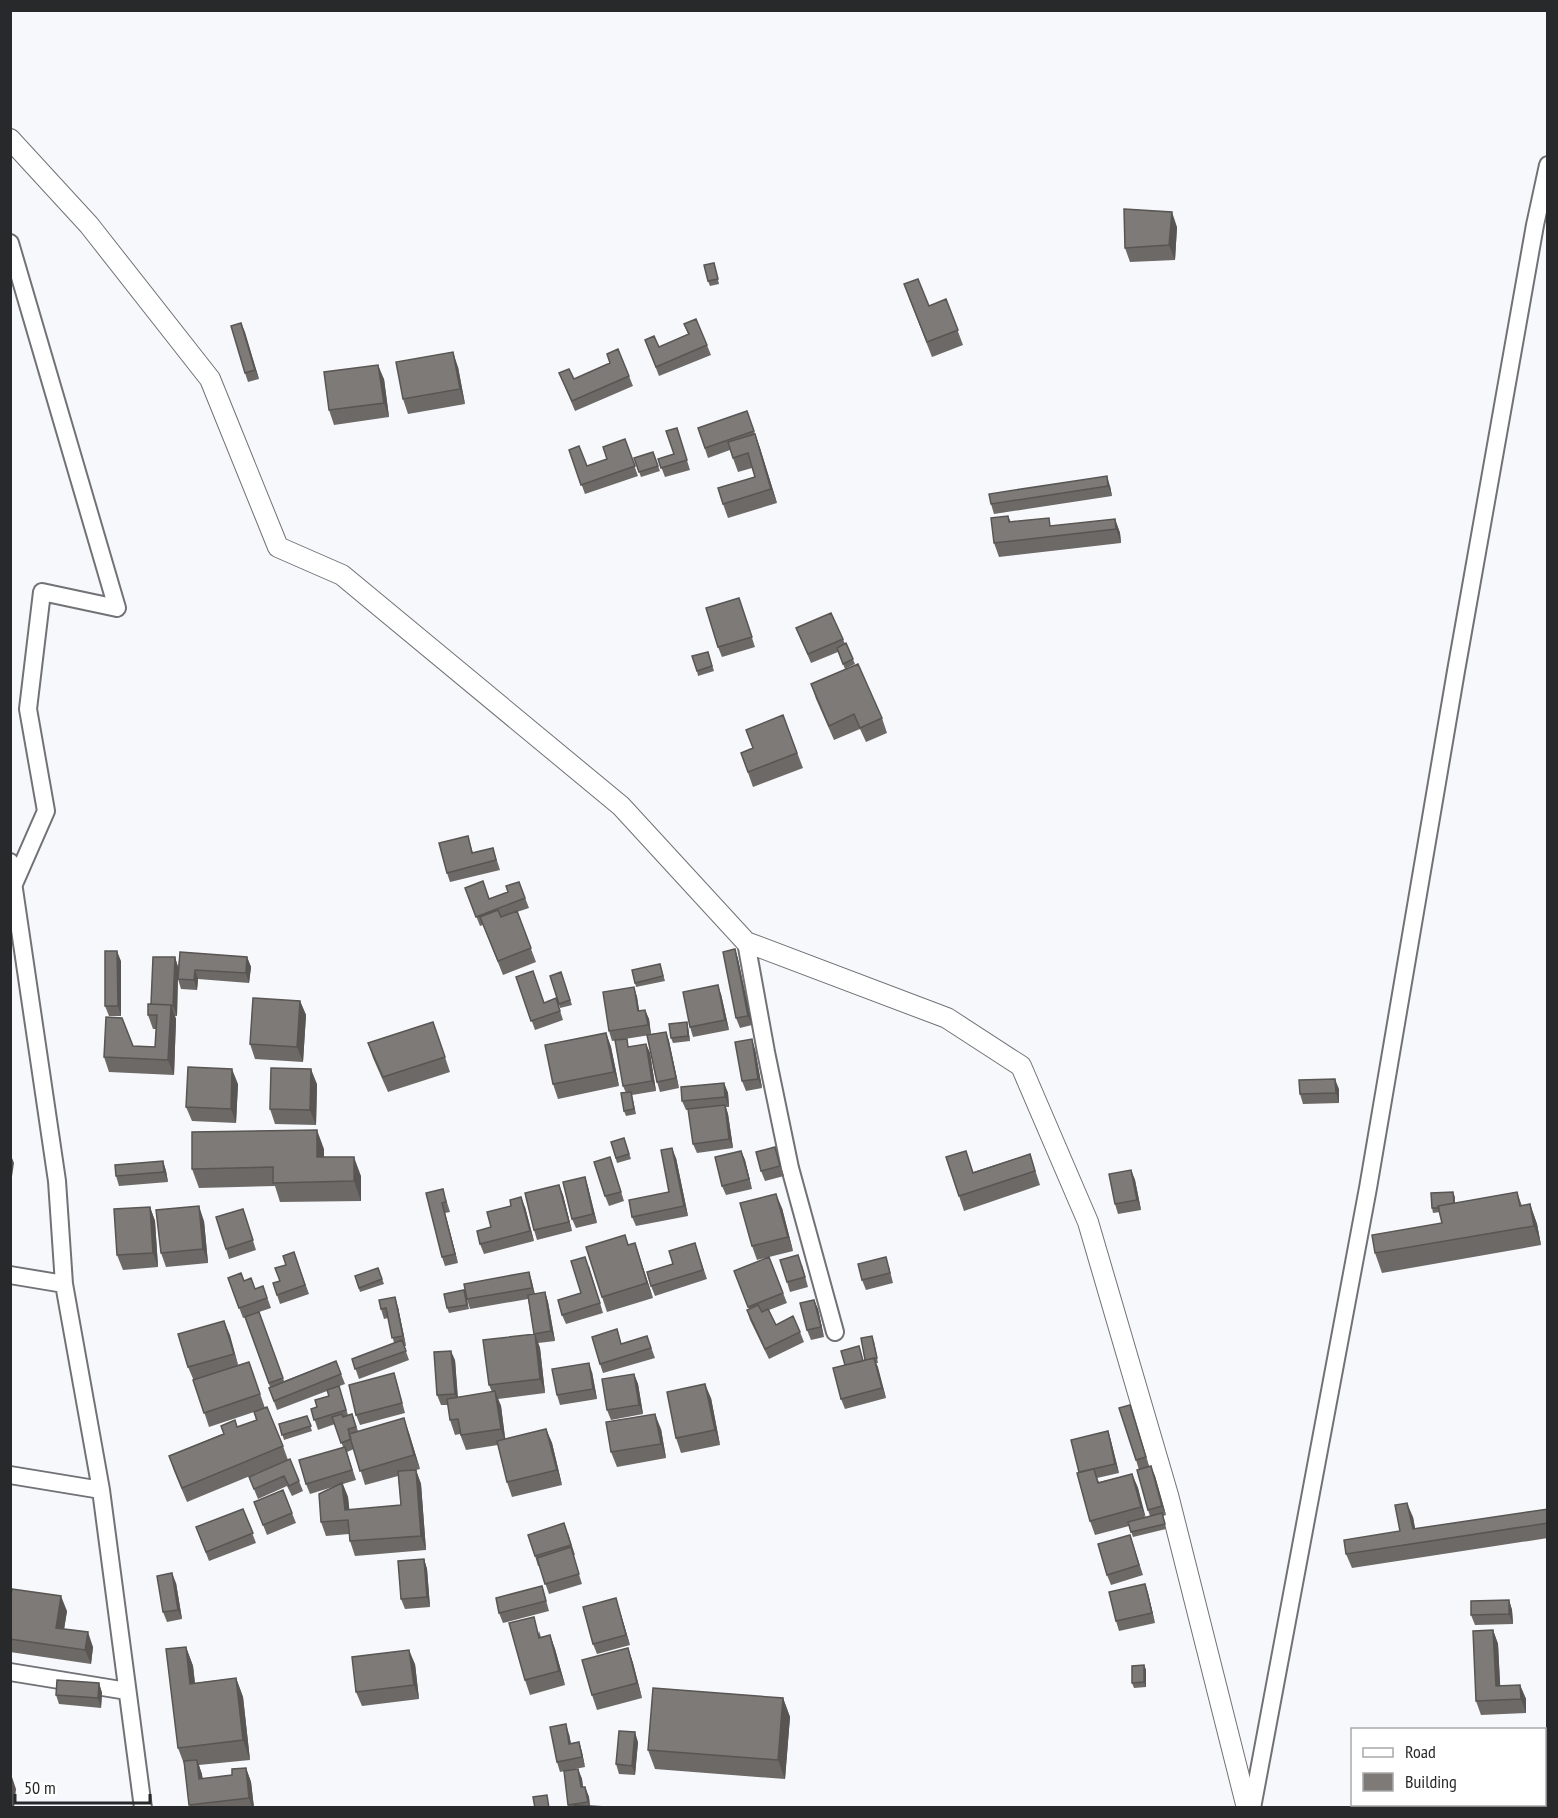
<svg xmlns="http://www.w3.org/2000/svg" width="1558" height="1818" font-family="'PT Sans Narrow',sans-serif">
<style>
.lines{fill:none;stroke-linecap:round;stroke-linejoin:round}
.minor-casing{stroke:#707275;stroke-width:20}
.tertiary-casing{stroke:#707275;stroke-width:22}
.minor{stroke:#fff;stroke-width:16}
.tertiary{stroke:#fff;stroke-width:20}
.wall{fill:#6c6966;fill-rule:evenodd}
.shaded-wall{fill:#585553}
.building{fill:#7d7a77;stroke:#585553;stroke-width:1.5}
</style>
<rect width="100%" height="100%" fill="#f6f8fc"/>
<g class="lines">
<g class="minor-casing">
<path id="minor" d="M10,243L117,608L42,592L28,709L46,811L14,884
M10,862L57,1181L64,1284L101,1490L143,1808
M746,942L766,1052L790,1168L835,1332
M10,1275L64,1284
M10,1475L101,1490
M10,1672L127,1691
M1252,1808L1368,1188L1456,671L1535,225L1548,165"/>
</g>
<g class="tertiary-casing">
<path id="tertiary" d="M10,139L89,225L210,379L278,547L342,575L621,806L746,942L947,1018L1021,1066L1088,1222L1168,1495L1247,1808"/>
</g>
<use href="#minor" class="minor"/>
<use href="#tertiary" class="tertiary"/>
</g>
<path class="wall" d="M1177,227L1175,260L1130,262L1125,248Z
M714,263L719,284L710,286L708,281Z
M909,298L929,306L946,299L963,345L932,357Z
M241,323L259,379L248,382L245,373Z
M684,324L707,345L711,355L659,376L645,340L659,347L688,334Z
M607,354L629,376L633,386L575,411L559,373L574,379L610,363Z
M458,367L465,404L408,414L403,399Z
M384,379L389,417L334,425L329,410Z
M747,411L760,448L777,503L728,518L723,504L755,477L752,468L738,472L730,450L708,458L698,428Z
M677,428L690,470L665,477L658,459L674,454Z
M625,439L638,476L585,494L569,450L587,466L607,459Z
M653,452L660,471L641,477L634,458Z
M1110,486L1112,496L994,514L991,504Z
M1008,516L1011,522L1052,526L1115,519L1120,533L1121,543L999,557L994,543Z
M739,598L755,647L722,657L718,647Z
M796,628L843,639L845,644L846,643L855,664L845,669L838,652L811,663Z
M708,652L714,671L698,676L697,671Z
M811,684L882,718L887,733L866,742L860,729L834,740L816,699Z
M783,715L803,768L753,787L741,753L753,748Z
M468,836L473,853L493,848L500,870L450,882L447,873Z
M519,882L529,908L517,912L536,962L503,975L483,925L480,926L465,888L489,899L508,892Z
M735,949L738,959L752,1025L740,1028L736,1018Z
M180,952L247,957L251,967L249,983L198,979L197,990L181,989L178,979L177,1016H175L176,1019L174,1075L109,1072L104,1057L133,1046L155,1047L156,1029H153L148,1015L151,1004L175,957L178,967Z
M121,961V1016H109L105,1006Z
M660,964L665,981L636,987L635,983Z
M561,972L572,1005L560,1008L550,976Z
M516,977L544,1003L556,998L563,1020L535,1030Z
M634,987L637,997L639,1011L645,1010L649,1019L651,1034L666,1032L669,1041L679,1088L660,1092L657,1082L650,1035L612,1041L609,1031Z
M721,994L729,1030L693,1037L690,1027Z
M300,1001L306,1015L303,1062L255,1059L250,1044Z
M688,1027L690,1041L673,1043L671,1038Z
M606,1033L611,1047L619,1086L558,1099L553,1084Z
M438,1036L450,1072L388,1092L373,1058L368,1043Z
M646,1044L650,1053L656,1091L632,1095L636,1114L626,1116L624,1111L626,1093L623,1086L629,1047Z
M755,1049L762,1088L746,1091L742,1081Z
M724,1083L728,1093L729,1107H726L728,1114L733,1148L697,1153L693,1144L689,1110H686L682,1101Z
M238,1084L236,1123L192,1121L186,1107Z
M317,1084L316,1125L275,1124L270,1109Z
M1339,1089V1103L1303,1104L1300,1094Z
M624,1138L631,1159L617,1163L611,1142Z
M775,1147L784,1176L765,1181L761,1171Z
M324,1149V1157L361,1176V1201L280,1202L275,1186L199,1188L192,1169Z
M741,1151L745,1160L752,1189L726,1195L722,1186Z
M1030,1154L1040,1185L964,1211L946,1157L973,1172Z
M676,1158L688,1216L636,1226L632,1217L669,1192Z
M163,1161L166,1171L168,1182L119,1186L116,1176Z
M613,1166L624,1201L609,1206L605,1196Z
M1131,1170L1135,1180L1141,1210L1118,1214L1115,1204Z
M585,1177L588,1187L597,1223L576,1228L572,1219Z
M559,1185L563,1195L572,1231L537,1240L534,1230Z
M1453,1192L1455,1197V1203L1517,1192L1522,1206L1530,1204L1537,1224L1541,1245L1382,1273L1375,1253L1442,1223L1440,1212L1433,1213L1432,1208Z
M426,1193L446,1199L450,1212L445,1213L458,1263L445,1266L442,1257Z
M150,1207L155,1221L158,1267L123,1270L117,1255Z
M525,1207L534,1241L484,1254L480,1244L491,1227Z
M782,1208L793,1251L769,1257L787,1303L769,1310L776,1325L800,1332L804,1342L769,1359L750,1320L747,1310L749,1309L734,1271L769,1257L757,1260L752,1246Z
M243,1209L256,1250L229,1259L226,1249Z
M204,1221L208,1263L166,1267L161,1253Z
M635,1243L653,1298L607,1312L602,1297L628,1245Z
M294,1252L309,1294L280,1304L277,1295L280,1281L286,1265Z
M698,1252L707,1279L655,1296L651,1286L673,1264Z
M802,1265L808,1287L790,1292L787,1282Z
M589,1266L603,1313L566,1324L562,1315L581,1293Z
M889,1267L893,1283L866,1290L862,1280Z
M378,1268L384,1284L360,1292L355,1276Z
M529,1272L532,1282L535,1294L545,1292L548,1302L555,1341L538,1343L540,1348L545,1393L498,1399L501,1406L505,1439L546,1429L552,1443L562,1485L512,1497L507,1482L498,1445L466,1450L460,1434L455,1435L450,1420L448,1405H441L437,1395L455,1360L458,1397L492,1392L489,1385L534,1334L528,1299L470,1309L467,1299Z
M228,1278L244,1281L255,1289L263,1286L271,1308L259,1312L284,1381L336,1361L345,1384L337,1387L339,1386L348,1415L352,1414L358,1431L409,1433L420,1469L416,1470L421,1484L426,1550L355,1556L350,1541L349,1534L326,1536L321,1522L336,1486L310,1494L306,1484L343,1447L335,1424L318,1430L311,1409L317,1407L329,1396L327,1391L277,1410L269,1388L270,1387L245,1317L252,1315L243,1318ZM354,1449L365,1485L398,1476L401,1505L349,1510L348,1497L343,1484L356,1480L347,1452Z
M466,1294L469,1309L449,1313L447,1308Z
M814,1300L818,1309L824,1337L811,1340L807,1330Z
M398,1307L406,1346H404L409,1360L359,1379L352,1359L394,1343L388,1318L384,1319L381,1309Z
M224,1321L238,1365L249,1362L265,1408L283,1446L288,1460L299,1481L303,1491L292,1496L287,1486L258,1499L249,1477L262,1471L187,1502L174,1471L169,1456L256,1420L254,1412L209,1427L194,1381L188,1367Z
M647,1336L655,1358L603,1373L600,1364L622,1344Z
M874,1341L878,1363H876L886,1398L845,1409L841,1399L863,1360H865Z
M592,1372L597,1399L560,1405L557,1395Z
M634,1374L638,1384L643,1414L611,1420L607,1410Z
M397,1383L405,1413L360,1425L356,1415Z
M711,1398L720,1445L681,1453L676,1438Z
M1133,1415L1149,1467L1155,1476L1166,1515L1163,1516L1166,1529L1133,1537L1129,1526L1095,1535L1090,1521L1079,1472L1108,1431L1111,1441L1119,1473L1097,1478L1099,1482L1132,1474L1138,1488L1145,1518L1150,1516L1148,1510L1139,1470L1136,1460Z
M307,1416L312,1431L284,1440L279,1424Z
M661,1429L666,1458L617,1467L611,1452Z
M254,1502L292,1513L296,1523L267,1535Z
M243,1509L256,1543L209,1561L196,1527Z
M1548,1509V1538L1352,1568L1346,1554L1400,1531L1413,1517L1415,1529Z
M568,1533L575,1555H573L582,1584L549,1594L539,1566H538L535,1556Z
M1133,1544L1143,1575L1111,1585L1107,1575Z
M424,1559L427,1569L430,1607L405,1609L401,1599Z
M176,1583L182,1619L167,1622L163,1612Z
M1145,1584L1148,1593L1155,1623L1119,1631L1116,1621Z
M542,1586L549,1611L503,1623L499,1613Z
M1509,1600L1512,1610L1513,1624L1475,1625L1471,1615Z
M10,1602L67,1611L64,1629L93,1647L91,1664L10,1652Z
M619,1608L630,1645L597,1654L593,1644Z
M1493,1630L1498,1644L1500,1686L1520,1685L1526,1699V1713L1481,1715L1476,1701Z
M539,1631L541,1637L550,1635L555,1649L565,1685L530,1695L525,1680Z
M186,1647L193,1666L195,1683L236,1678L243,1697L250,1760L199,1765L203,1779L232,1775L246,1768L251,1782L254,1808H190L184,1764L178,1748Z
M628,1648L633,1663L642,1698L597,1710L592,1695Z
M415,1664L419,1699L362,1706L356,1692Z
M1144,1665L1146,1670V1687L1134,1688L1132,1683Z
M99,1683L102,1693L101,1708L59,1704L56,1695Z
M783,1698L790,1717L785,1779L655,1769L648,1750Z
M569,1734L571,1744L579,1742L582,1752L585,1767L560,1772L557,1762Z
M638,1742L635,1775L619,1774L616,1764Z
M578,1769L582,1779L583,1787H585L589,1797L590,1806L622,1808H569L568,1805Z"/>
<path class="shaded-wall" d="M1172,212L1177,227L1175,260L1169,245Z
M241,323L245,332L259,379L255,370Z
M453,352L458,367L465,404L460,389Z
M378,365L384,379L389,417L384,403Z
M755,434L760,448L777,503L771,489Z
M1107,476L1110,486L1112,496L1108,486Z
M1115,519L1120,533L1121,543L1116,529Z
M735,949L738,959L752,1025L748,1016Z
M117,951L121,961V1016L118,1006Z
M175,957L178,967L177,1016L173,1006Z
M247,957L251,967L249,983L246,973Z
M195,970L198,979L197,990L194,980Z
M718,985L721,994L729,1030L725,1020Z
M634,987L637,997L641,1021L638,1011Z
M300,1001L306,1015L303,1062L297,1047Z
M171,1005L176,1019L174,1075L168,1060Z
M645,1010L649,1019L651,1035L648,1025Z
M687,1022L688,1027L690,1041L688,1036Z
M666,1032L669,1041L679,1088L676,1078Z
M606,1033L611,1047L619,1086L614,1072Z
M752,1039L755,1049L762,1088L758,1079Z
M646,1044L650,1053L656,1091L652,1081Z
M232,1069L238,1084L236,1123L231,1109Z
M311,1069L317,1084L316,1125L310,1110Z
M1335,1079L1339,1089V1103L1336,1093Z
M724,1083L728,1093L729,1107L725,1097Z
M725,1105L728,1114L733,1148L729,1139Z
M317,1130L324,1149V1177L317,1157Z
M672,1148L676,1158L688,1216L684,1206Z
M741,1151L745,1160L752,1189L749,1179Z
M10,1153L14,1163L10,1190Z
M354,1157L361,1176V1201L354,1181Z
M163,1161L166,1171L168,1182L164,1172Z
M1131,1170L1135,1180L1141,1210L1137,1200Z
M585,1177L588,1187L597,1223L593,1214Z
M559,1185L563,1195L572,1231L569,1222Z
M776,1194L782,1208L793,1251L788,1237Z
M521,1197L525,1207L534,1241L530,1231Z
M442,1203L445,1213L458,1263L455,1254Z
M1530,1204L1537,1224L1541,1245L1534,1226Z
M199,1206L204,1221L208,1263L203,1249Z
M150,1207L155,1221L158,1267L153,1253Z
M635,1243L640,1258L653,1298L647,1283Z
M529,1272L532,1282L535,1298L532,1288Z
M545,1292L548,1302L555,1341L551,1331Z
M395,1297L398,1307L406,1346L403,1336Z
M814,1300L818,1309L824,1337L821,1327Z
M224,1321L230,1335L239,1368L234,1354Z
M535,1334L540,1348L545,1393L540,1379Z
M451,1351L455,1360L458,1404L455,1394Z
M874,1358L878,1367L886,1398L882,1388Z
M589,1363L592,1372L597,1399L593,1389Z
M634,1374L638,1384L643,1414L639,1405Z
M705,1384L711,1398L720,1445L715,1430Z
M495,1391L501,1406L506,1444L501,1429Z
M655,1414L661,1429L666,1458L661,1444Z
M404,1418L409,1433L420,1469L414,1455Z
M546,1429L552,1443L562,1485L557,1470Z
M1108,1431L1111,1441L1119,1473L1115,1464Z
M1151,1466L1155,1476L1166,1515L1162,1506Z
M416,1470L421,1484L426,1550L421,1536Z
M1132,1474L1138,1488L1147,1522L1141,1507Z
M342,1483L348,1497L351,1524L345,1510Z
M1407,1503L1413,1517L1418,1544L1413,1529Z
M424,1559L427,1569L430,1607L427,1597Z
M172,1573L176,1583L182,1619L178,1610Z
M1145,1584L1148,1593L1155,1623L1152,1613Z
M61,1596L67,1611L62,1642L56,1628Z
M616,1598L619,1608L630,1645L626,1635Z
M1509,1600L1512,1610L1513,1624L1509,1614Z
M1493,1630L1498,1644L1501,1700L1496,1686Z
M88,1632L93,1647L91,1664L85,1650Z
M550,1635L555,1649L565,1685L559,1671Z
M186,1647L193,1666L197,1703L190,1684Z
M628,1648L633,1663L642,1698L637,1683Z
M409,1650L415,1664L419,1699L414,1685Z
M1144,1665L1146,1670V1687L1144,1682Z
M236,1678L243,1697L250,1760L243,1740Z
M99,1683L102,1693L101,1708L98,1698Z
M1520,1685L1526,1699V1713L1521,1699Z
M783,1698L790,1717L785,1779L778,1760Z
M566,1724L569,1734L573,1754L569,1744Z
M635,1732L638,1742L635,1775L632,1766Z
M579,1742L582,1752L585,1767L582,1757Z
M197,1760L202,1774L204,1793L199,1779Z
M246,1768L251,1782L254,1808H252L249,1798Z
M578,1769L582,1779L584,1797L581,1787Z
M11,1774L16,1789L14,1808H10Z
M585,1787L589,1797L590,1808H589L588,1802Z"/>
<path class="building" d="M1124,209L1172,212L1169,245L1125,248Z
M714,263L718,279L708,281L704,265Z
M918,279L929,306L946,299L958,330L927,342L904,284Z
M696,319L707,345L656,367L645,340L654,336L659,347L689,334L684,324Z
M241,323L255,370L245,373L231,326Z
M618,349L629,376L572,401L559,373L569,369L574,379L610,363L607,354Z
M453,352L460,389L403,399L396,362Z
M378,365L384,403L329,410L324,372Z
M747,411L754,431L705,448L698,428Z
M677,428L687,460L661,468L658,459L674,454L666,431Z
M755,434L771,489L723,504L718,488L755,477L748,453L733,458L728,442Z
M625,439L635,466L581,485L569,450L579,446L587,466L607,459L603,447Z
M653,452L658,466L639,472L634,458Z
M1107,476L1108,486L991,504L989,494Z
M1008,516L1009,522L1049,518L1050,526L1115,519L1116,529L994,543L991,518Z
M739,598L752,637L718,647L706,608Z
M831,613L843,639L808,654L796,628Z
M846,643L853,659L843,664L837,648Z
M708,652L712,666L697,671L692,656Z
M858,664L882,718L860,728L854,714L829,726L811,684Z
M783,715L797,753L748,772L741,753L753,748L746,730Z
M468,836L472,853L493,848L496,860L447,873L439,843Z
M483,881L489,899L508,892L506,886L519,882L525,898L476,917L465,888Z
M498,910L501,917L517,911L531,948L498,961L480,917Z
M735,949L748,1016L736,1018L723,952Z
M105,951H117L118,1006H105Z
M180,952L247,957L246,973L195,970L194,980L178,979Z
M153,957H175L173,1006H171V1005L151,1004Z
M660,964L663,976L635,983L632,970Z
M533,971L544,1003L556,998L560,1011L531,1021L516,977Z
M561,972L570,1000L559,1004L550,976Z
M718,985L725,1020L690,1027L683,992Z
M634,987L638,1011L645,1010L648,1025L609,1031L603,992Z
M253,998L300,1001L297,1047L250,1044Z
M148,1004L171,1005L168,1060L104,1057L106,1017L122,1018L133,1046L155,1047L157,1015H148Z
M433,1022L445,1057L383,1077L368,1043Z
M687,1022L688,1036L671,1038L669,1024Z
M666,1032L676,1078L657,1082L647,1035Z
M606,1033L614,1072L553,1084L545,1045Z
M627,1039L628,1047L646,1044L652,1081L623,1086L615,1040Z
M752,1039L758,1079L742,1081L735,1042Z
M188,1067L232,1069L231,1109L186,1107Z
M271,1068L311,1069L310,1110L270,1109Z
M1335,1079L1336,1093L1300,1094L1299,1080Z
M724,1083L725,1097L682,1101L681,1087Z
M631,1092L634,1109L624,1111L621,1093Z
M725,1105L729,1139L693,1144L688,1109Z
M317,1130V1157H354V1181L273,1183V1167L192,1169V1132Z
M624,1138L629,1154L616,1158L611,1142Z
M775,1147L780,1166L761,1171L756,1152Z
M672,1148L684,1206L632,1217L629,1200L669,1192L661,1150Z
M741,1151L749,1179L722,1186L715,1157Z
M966,1151L973,1173L1030,1154L1035,1171L959,1196L946,1157Z
M610,1157L621,1192L605,1196L594,1162Z
M163,1161L164,1172L116,1176L115,1165Z
M1131,1170L1137,1200L1115,1204L1109,1174Z
M585,1177L593,1214L572,1219L563,1182Z
M559,1185L569,1222L534,1230L525,1193Z
M443,1189L446,1202L442,1203L455,1254L442,1257L426,1193Z
M1453,1192L1454,1203L1438,1206L1439,1208H1432L1431,1193Z
M1517,1192L1520,1206L1530,1204L1534,1226L1375,1253L1372,1235L1442,1223L1438,1206Z
M776,1194L788,1237L752,1246L740,1203Z
M521,1197L530,1231L480,1244L477,1231L491,1227L487,1212L511,1206L510,1200Z
M199,1206L203,1249L161,1253L156,1210Z
M150,1207L153,1253L117,1255L114,1209Z
M243,1209L253,1240L226,1249L216,1217Z
M625,1235L628,1245L635,1243L647,1283L602,1297L586,1247Z
M695,1243L703,1270L651,1286L647,1272L673,1264L669,1251Z
M294,1252L305,1285L277,1295L273,1283L280,1281L275,1268L286,1265L283,1256Z
M798,1255L805,1277L787,1282L780,1260Z
M585,1257L600,1303L562,1315L558,1300L581,1293L571,1261Z
M769,1257L783,1293L748,1307L734,1271Z
M886,1257L890,1273L862,1280L858,1264Z
M378,1268L382,1279L359,1288L355,1276Z
M529,1272L532,1288L467,1299L464,1284Z
M241,1273L244,1281L251,1278L255,1289L263,1286L267,1298L239,1308L228,1278Z
M464,1290L467,1305L447,1308L444,1294Z
M545,1292L551,1331L534,1334L528,1295Z
M395,1297L403,1336L392,1338L386,1308L381,1309L379,1300Z
M814,1300L821,1327L807,1330L800,1303Z
M758,1305L762,1312L768,1309L776,1325L793,1316L800,1332L765,1349L747,1310Z
M259,1312L283,1378L269,1383L245,1317Z
M224,1321L234,1354L188,1367L178,1334Z
M617,1329L621,1344L647,1336L651,1348L600,1364L592,1337Z
M535,1334L540,1379L489,1385L483,1340Z
M872,1336L877,1358L865,1360L861,1338Z
M402,1340L406,1351L355,1369L352,1359Z
M859,1346L863,1361L845,1365L841,1351Z
M451,1351L455,1394L437,1395L434,1352Z
M874,1358L882,1388L841,1399L833,1368Z
M336,1361L341,1374L274,1401L269,1388Z
M249,1362L260,1394L204,1413L193,1380Z
M589,1363L593,1389L557,1395L552,1369Z
M394,1373L402,1403L356,1415L349,1385Z
M634,1374L639,1405L607,1410L602,1379Z
M705,1384L715,1430L676,1438L667,1392Z
M339,1386L346,1410L314,1420L311,1409L317,1407L315,1400L329,1396L327,1390Z
M495,1391L501,1429L461,1435L458,1419L450,1420L447,1399Z
M1130,1405L1146,1457L1136,1460L1119,1408Z
M267,1407L283,1446L182,1488L169,1456L224,1434L221,1426L235,1420L237,1427L257,1420L254,1412Z
M342,1414L343,1417L352,1414L356,1427L348,1429L351,1439L341,1443L332,1417Z
M655,1414L661,1444L611,1452L606,1422Z
M307,1416L311,1426L282,1435L279,1424Z
M404,1418L414,1455L360,1471L349,1434Z
M546,1429L557,1470L507,1482L497,1441Z
M1108,1431L1115,1464L1079,1472L1071,1440Z
M345,1447L352,1470L306,1484L299,1460Z
M290,1459L299,1481L289,1486L284,1476L254,1489L249,1477Z
M1151,1466L1162,1506L1148,1510L1137,1470Z
M1094,1469L1098,1483L1132,1474L1141,1507L1090,1521L1077,1473Z
M416,1470L421,1536L350,1541L348,1520L321,1522L319,1494L342,1483L345,1510L401,1505L398,1471Z
M283,1490L292,1513L263,1525L254,1502Z
M1407,1503L1413,1529L1548,1509V1523L1346,1554L1344,1540L1400,1531L1395,1505Z
M243,1509L253,1533L206,1552L196,1527Z
M1162,1513L1165,1524L1131,1532L1128,1522Z
M564,1523L571,1545L535,1556L528,1535Z
M1130,1535L1139,1565L1107,1575L1098,1544Z
M571,1547L579,1574L545,1584L537,1558Z
M424,1559L427,1597L401,1599L398,1561Z
M172,1573L178,1610L163,1612L157,1576Z
M1145,1584L1152,1613L1116,1621L1109,1592Z
M542,1586L546,1601L499,1613L496,1598Z
M12,1589L61,1596L56,1628L88,1632L85,1650L10,1639V1602Z
M616,1598L626,1635L593,1644L583,1607Z
M1509,1600V1614L1471,1615V1601Z
M534,1617L539,1638L550,1635L559,1671L525,1680L509,1623Z
M1493,1630L1496,1686L1520,1685L1521,1699L1476,1701L1473,1631Z
M186,1647L190,1684L236,1678L243,1740L178,1748L166,1649Z
M628,1648L637,1683L592,1695L582,1660Z
M409,1650L414,1685L356,1692L352,1657Z
M1144,1665V1682L1132,1683V1666Z
M57,1680L99,1683L98,1698L56,1695Z
M653,1688L783,1698L778,1760L648,1750Z
M566,1724L569,1744L579,1742L582,1757L557,1762L550,1727Z
M619,1731L635,1732L632,1766L616,1764Z
M197,1760L199,1779L232,1775V1769L246,1768L249,1798L189,1805L184,1761Z
M578,1769L581,1787H585L588,1802L568,1805L564,1771Z
M547,1795L549,1808H535L533,1797Z
M574,1805L622,1808H574Z"/>
<rect width="1558" height="1818" fill="none" stroke="#28292a" stroke-width="24"/>
<rect x="1351" y="1728" width="195" height="78" fill="#ffffff" stroke="#a9a9aa" stroke-width="1.5"/>
<rect x="1363" y="1748" width="30" height="9" fill="#ffffff" stroke="#a9a9aa" stroke-width="1.5"/>
<text x="1405" y="1758" font-size="18" fill="#28292a">Road</text>
<rect x="1363" y="1773" width="30" height="18" fill="#7d7a77" stroke="#a9a9aa" stroke-width="1.5"/>
<text x="1405" y="1788" font-size="18" fill="#28292a">Building</text>
<path d="M15 1794v9h135v-9" fill="none" stroke="#28292a" stroke-width="3"/>
<text x="24" y="1794" font-size="18" fill="#28292a" stroke="#ffffff" stroke-width="4.5" paint-order="stroke">50 m</text>
</svg>
